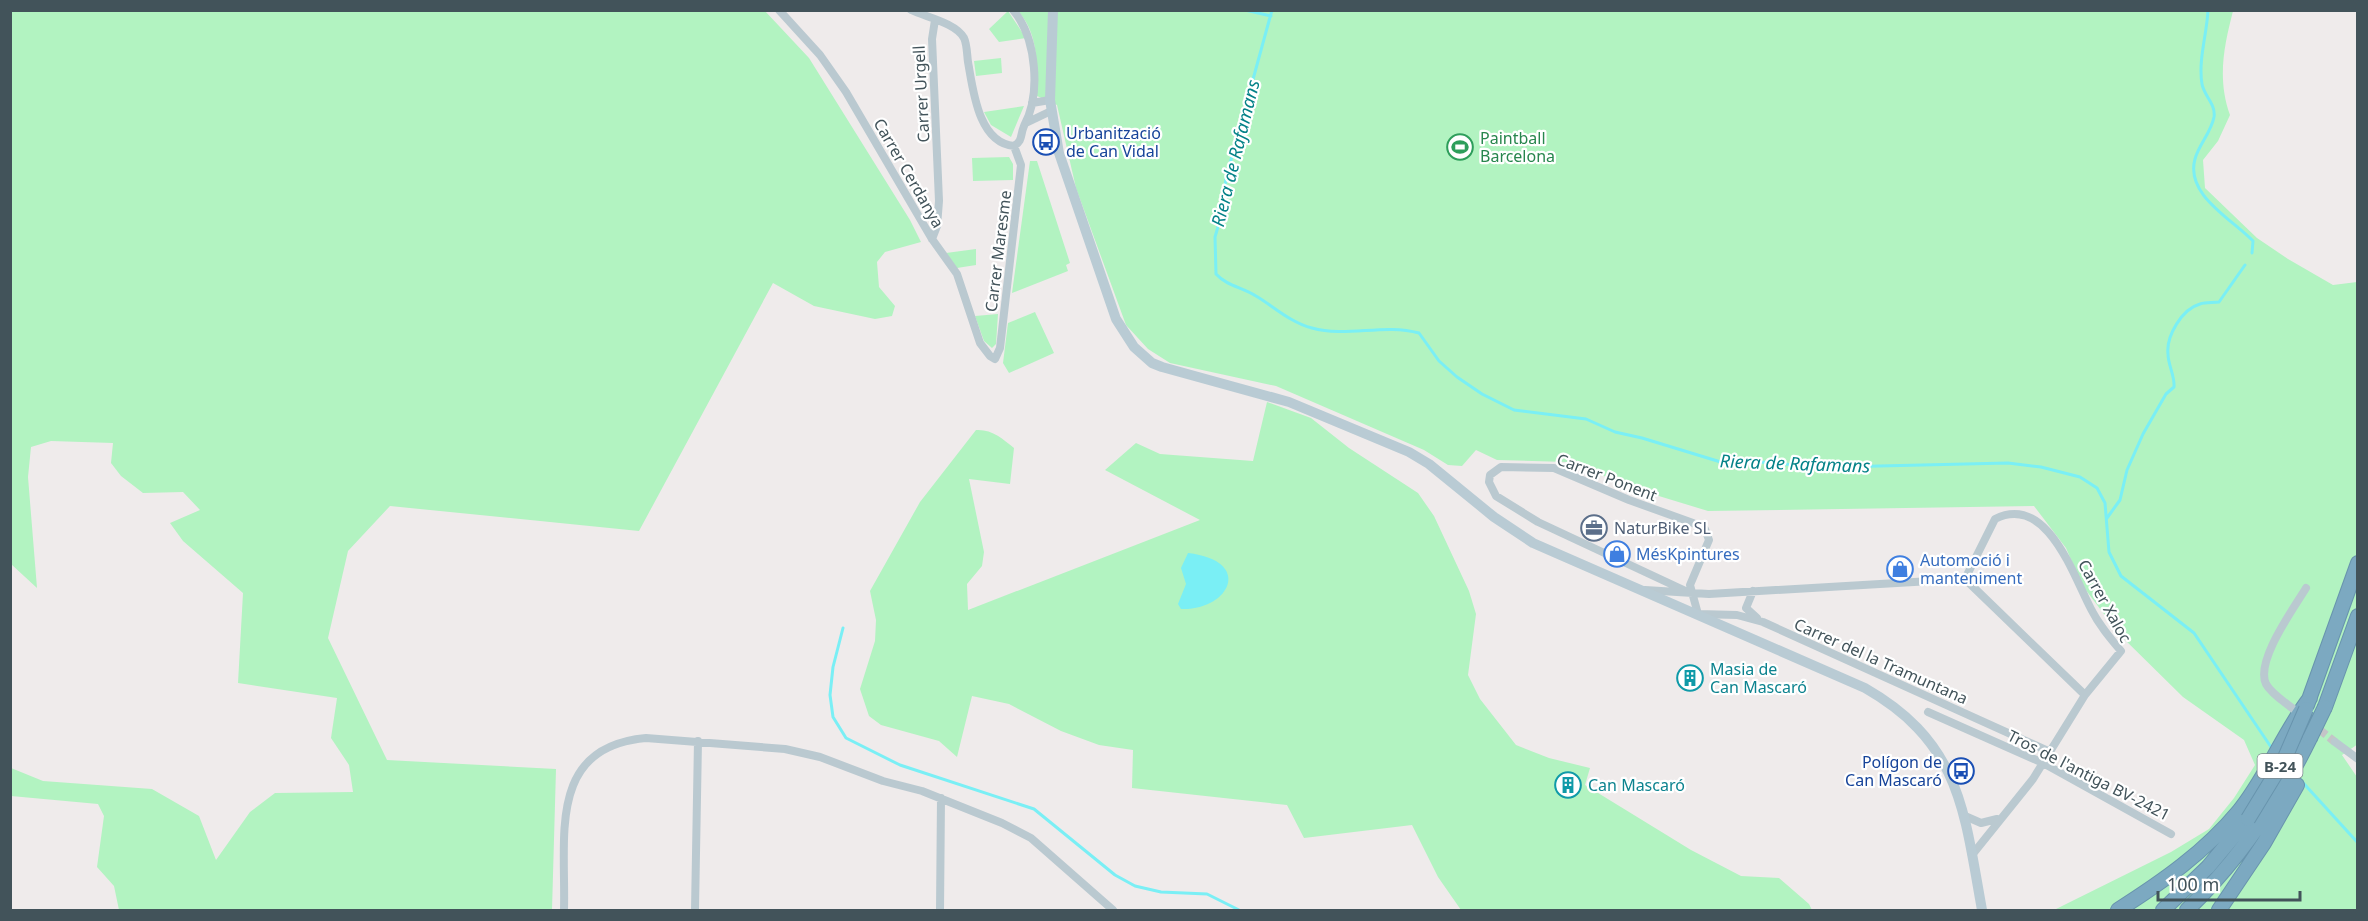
<svg xmlns="http://www.w3.org/2000/svg" width="2368" height="921" font-family="'Noto Sans',sans-serif">
<style>
.green{fill:#b2f3c1}
.water{fill:#7aeff5}
.lines{fill:none;stroke-linecap:round;stroke-linejoin:round}
.stream{stroke:#7aeff5;stroke-width:3}
.minor-tunnel{stroke:#c4c5c7;stroke-width:8;stroke-dasharray:8 4;stroke-linecap:butt}
.motorway-casing{stroke:#6894ad;stroke-width:16}
.minor{stroke:#bac9d0;stroke-width:8}
.secondary{stroke:#b9cbd4;stroke-width:10}
.motorway{stroke:#7ca9c1;stroke-width:14}
.motorway-bridge-casing{stroke:#6894ad;stroke-width:16;stroke-linecap:butt}
.motorway-bridge{stroke:#7ca9c1;stroke-width:14}
.labels{text-anchor:middle;dominant-baseline:central;stroke-width:4.5;stroke-linejoin:round;paint-order:stroke}
.shield{fill:#fff;stroke:#7b878c;stroke-width:1.5}
.shield-label{font-size:15px;font-weight:bold;fill:#42535a}
.street-label{font-size:16px;fill:#42535a;stroke:#fff}
.transit-label{font-size:16px;fill:#164399;stroke:#fff;text-anchor:start}
.leisure-label{font-size:16px;fill:#27864d;stroke:#fff;text-anchor:start}
.service-label{font-size:16px;fill:#4e5e75;stroke:#fff;text-anchor:start}
.shop-label{font-size:16px;fill:#366cbe;stroke:#fff;text-anchor:start}
.culture-label{font-size:16px;fill:#0d838f;stroke:#fff;text-anchor:start}
.water-label{font-size:18px;font-style:italic;fill:#048288;stroke:#fff}
</style>
<rect width="100%" height="100%" fill="#efebeb"/>
<path class="green" d="M11,10L765,11L809,58L910,220L921,242L885,252L877,262L879,287L895,306L892,316L875,319L814,306L773,283L639,531L390,506L348,551L328,638L387,760L556,769L552,910H119L114,886L97,867L104,816L98,804L11,796V768L43,781L152,789L199,816L216,860L250,812L275,793L353,792L349,765L331,738L337,698L238,683L243,593L183,541L170,523L200,510L183,492L143,493L121,476L111,463L113,443L51,441L31,447L28,477L37,588L11,564Z
M1008,11L1026,38L999,42L989,29Z
M1018,11H2233C2224,46 2217,79 2230,115L2218,141L2203,160L2205,188L2257,238L2288,259L2333,285L2357,282L2358,744L2342,755L2357,777V910H2054L2171,852L2209,829L2234,798L2255,765L2244,740L2183,697L2119,634L2082,585L2066,548L2034,506L1708,511L1649,493L1567,462L1497,460L1476,450L1462,466L1448,465L1424,450L1276,386L1170,363L1148,349L1126,325L1076,188L1057,105L1037,96C1037,66 1039,34 1018,11Z
M1001,58L1002,73L976,76L974,61Z
M1024,106L1011,137L991,125L984,112Z
M1009,157L1013,164V180L973,181L972,158Z
M1030,161H1037L1070,263L1066,265L1068,271L1012,293Z
M976,249V265L957,268L946,253Z
M1035,312L1054,353L1009,373L1003,363L1008,323Z
M998,314L996,344L992,348L984,341L975,316Z
M1267,402L1311,418L1349,448L1418,493L1434,516L1469,591L1476,614L1468,675L1480,699L1516,745L1549,758L1590,768L1585,785L1691,850L1741,876L1779,878L1809,904L1812,910H1461L1438,877L1412,825L1304,838L1287,805L1132,788L1133,750L1099,745L1061,731L1009,704L972,696L957,757L939,741L881,725L869,716L860,689L875,641L876,620L870,591L920,502L976,430C992,429 1003,439 1014,448L1010,484L969,479L984,552L982,566L967,584L968,610L1200,520L1105,470L1136,443L1160,454L1253,461Z"/>
<path class="water" d="M1188,553C1255,561 1229,611 1181,609L1178,604L1186,584L1181,568Z"/>
<g class="lines">
<path class="stream" d="M1245,10L1271,16
M1272,10L1226,178L1222,213L1215,237L1216,274C1227,286 1242,287 1256,296C1273,306 1291,323 1312,328C1347,338 1383,323 1419,333L1439,361L1457,377L1482,394L1514,410L1586,419L1615,432L1642,438L1724,463L1774,462L1803,467H1836L2008,463L2041,467L2080,477L2097,488L2105,503L2109,552L2121,576L2194,633L2273,750
M2208,10C2207,34 2198,60 2202,84C2204,96 2216,104 2214,117C2211,133 2199,144 2195,159C2185,195 2232,219 2253,241L2252,253
M2107,518L2120,500L2127,470L2143,434L2166,394L2174,387C2175,376 2168,365 2168,354C2166,336 2182,309 2200,304C2206,302 2213,303 2219,302L2245,265
M843,628L833,667L830,695L833,717L846,738L900,765L1034,809L1115,875L1135,886L1161,892L1207,894L1239,910
M2296,775L2358,843"/>
<path class="minor-tunnel" d="M2301,715L2335,742"/>
<g class="motorway-casing">
<path id="motorway" d="M2307,705L2358,563
M2325,707L2358,616
M2118,910C2162,882 2205,852 2239,811C2267,777 2283,733 2310,698
M2163,910L2208,867L2248,819
M2187,910C2239,860 2278,803 2310,738
M2219,910L2264,843L2297,785"/>
</g>
<path class="minor" d="M779,10L820,55L846,92L932,239L957,274L980,343L990,356L995,359L1000,348L1021,165L1014,146
M911,10C926,17 956,23 964,38C967,44 967,55 968,62C973,89 978,143 1014,146C1023,141 1020,135 1024,126C1041,95 1037,38 1013,10
M1032,103L1050,100
M1028,122L1051,111
M932,239L937,226L939,201L932,39L935,20
M1965,579L1995,519C2047,493 2073,575 2091,609C2099,625 2110,638 2121,651L2085,695L2033,779L1972,855
M1645,590L1709,594L1965,579L2085,695
M1753,591L1746,608L1757,618
M1690,593L1538,522L1496,496L1489,482L1490,475L1501,467L1554,468L1629,500L1693,523L1705,529L1709,540L1690,585L1698,614L1737,615L1763,622L2048,751
M1928,712L2043,763L2171,834
M2297,712C2288,704 2272,695 2266,684C2255,661 2294,608 2306,588
M2335,742L2358,759
M1965,816L1981,823L1997,819
M564,910C566,836 547,747 646,738L785,749L820,757L883,781L922,791L1002,823L1031,838L1113,910
M695,910L698,741
M940,910L941,798"/>
<path class="secondary" d="M1053,10L1050,100L1059,153L1116,319L1134,347L1152,363L1162,367L1289,402L1409,452L1429,464L1494,517L1533,543L1865,688C1961,743 1964,811 1982,910"/>
<use href="#motorway" class="motorway"/>
<g class="motorway-bridge-casing">
<path id="motorway-bridge" d="M2310,738L2325,707
M2248,819L2284,760L2306,709"/>
</g>
<use href="#motorway-bridge" class="motorway-bridge"/>
</g>
<defs>
<g id="bus-ring" transform="scale(1.35)"><circle r="9.5" fill="#fff" stroke="#1a4fb4" stroke-width="1.5"/><path d="M-5-6H5V4H4V6H2V4H-2V6H-4V4H-5ZM-3.5-4V0h7V-4ZM-3.5 1.2v1.5H-2V1.2ZM2 1.2v1.5H3.5V1.2Z" fill="#1a4fb4"/></g>
<g id="stadium-ring" transform="scale(1.35)"><circle r="9.5" fill="#fff" stroke="#2e9e5b" stroke-width="1.5"/><path d="M0-5a6.5 5 0 1 0 0 10a6.5 5 0 1 0 0-10ZM-3.5-1.8h7v3.6h-7Z" fill="#2e9e5b"/></g>
<g id="office-ring" transform="scale(1.35)"><circle r="9.5" fill="#fff" stroke="#5c6f8a" stroke-width="1.5"/><path d="M-6-3h4V-5.5h4V-3h4V5H-6ZM-1-4.5V-3h2v-1.5ZM-6 0V1H6V0Z" fill="#5c6f8a"/></g>
<g id="shop-ring" transform="scale(1.35)"><circle r="9.5" fill="#fff" stroke="#3f7fe0" stroke-width="1.5"/><path d="M-5-2.5h2.3a2.7 3.5 0 0 1 5.4 0H5L5.5 6h-11ZM-1.5-2.5h3a1.5 2.3 0 0 0-3 0Z" fill="#3f7fe0"/></g>
<g id="building-ring" transform="scale(1.35)"><circle r="9.5" fill="#fff" stroke="#0f9aa8" stroke-width="1.5"/><path d="M-4-6H4V6H1V3H-1V6H-4ZM-2.5-4.3h1.7v1.8h-1.7ZM.8-4.3h1.7v1.8H.8ZM-2.5-1h1.7V.8h-1.7ZM.8-1h1.7V.8H.8Z" fill="#0f9aa8"/></g>
</defs>
<g fill-rule="evenodd">
<use href="#bus-ring" x="1046" y="142"/>
<use href="#stadium-ring" x="1460" y="147"/>
<use href="#office-ring" x="1594" y="528"/>
<use href="#shop-ring" x="1617" y="554"/>
<use href="#shop-ring" x="1900" y="569"/>
<use href="#building-ring" x="1690" y="678"/>
<use href="#bus-ring" x="1961" y="771"/>
<use href="#building-ring" x="1568" y="785"/>
</g>
<g class="labels">
<rect class="shield" x="2257.5" y="754" width="45" height="24" rx="4.5"/>
<g class="shield-label">
<text x="2280" y="766">B-24</text>
</g>
<g class="street-label">
<text transform="translate(921 94) rotate(-93)">Carrer Urgell</text>
<text transform="translate(909 173) rotate(60)">Carrer Cerdanya</text>
<text transform="translate(998 251) rotate(-83)">Carrer Maresme</text>
<text transform="translate(1607 477) rotate(21)">Carrer Ponent</text>
<text transform="translate(2105 601) rotate(61)">Carrer Xaloc</text>
<text transform="translate(1881 661) rotate(24)">Carrer del la Tramuntana</text>
<text transform="translate(2089 775) rotate(27)">Tros de l'antiga BV-2421</text>
</g>
<g class="transit-label">
<text x="1066" y="133">Urbanització<tspan x="1066" dy="18">de Can Vidal</tspan></text>
<text x="1942" y="762" text-anchor="end">Polígon de<tspan x="1942" dy="18">Can Mascaró</tspan></text>
</g>
<g class="leisure-label">
<text x="1480" y="138">Paintball<tspan x="1480" dy="18">Barcelona</tspan></text>
</g>
<g class="service-label">
<text x="1614" y="528">NaturBike SL</text>
</g>
<g class="shop-label">
<text x="1636" y="554">MésKpintures</text>
<text x="1920" y="560">Automoció i<tspan x="1920" dy="18">manteniment</tspan></text>
</g>
<g class="culture-label">
<text x="1710" y="669">Masia de<tspan x="1710" dy="18">Can Mascaró</tspan></text>
<text x="1588" y="785">Can Mascaró</text>
</g>
<g class="water-label">
<text transform="translate(1235 153) rotate(-76)">Riera de Rafamans</text>
<text transform="translate(1795 463) rotate(2)">Riera de Rafamans</text>
</g>
</g>
<rect width="2368" height="921" fill="none" stroke="#42535a" stroke-width="24"/>
<path d="M2158 891v9h142v-9" fill="none" stroke="#42535a" stroke-width="3"/>
<text x="2167" y="891" font-size="18" fill="#42535a" stroke="#ffffff" stroke-width="4.5" paint-order="stroke">100 m</text>
</svg>
